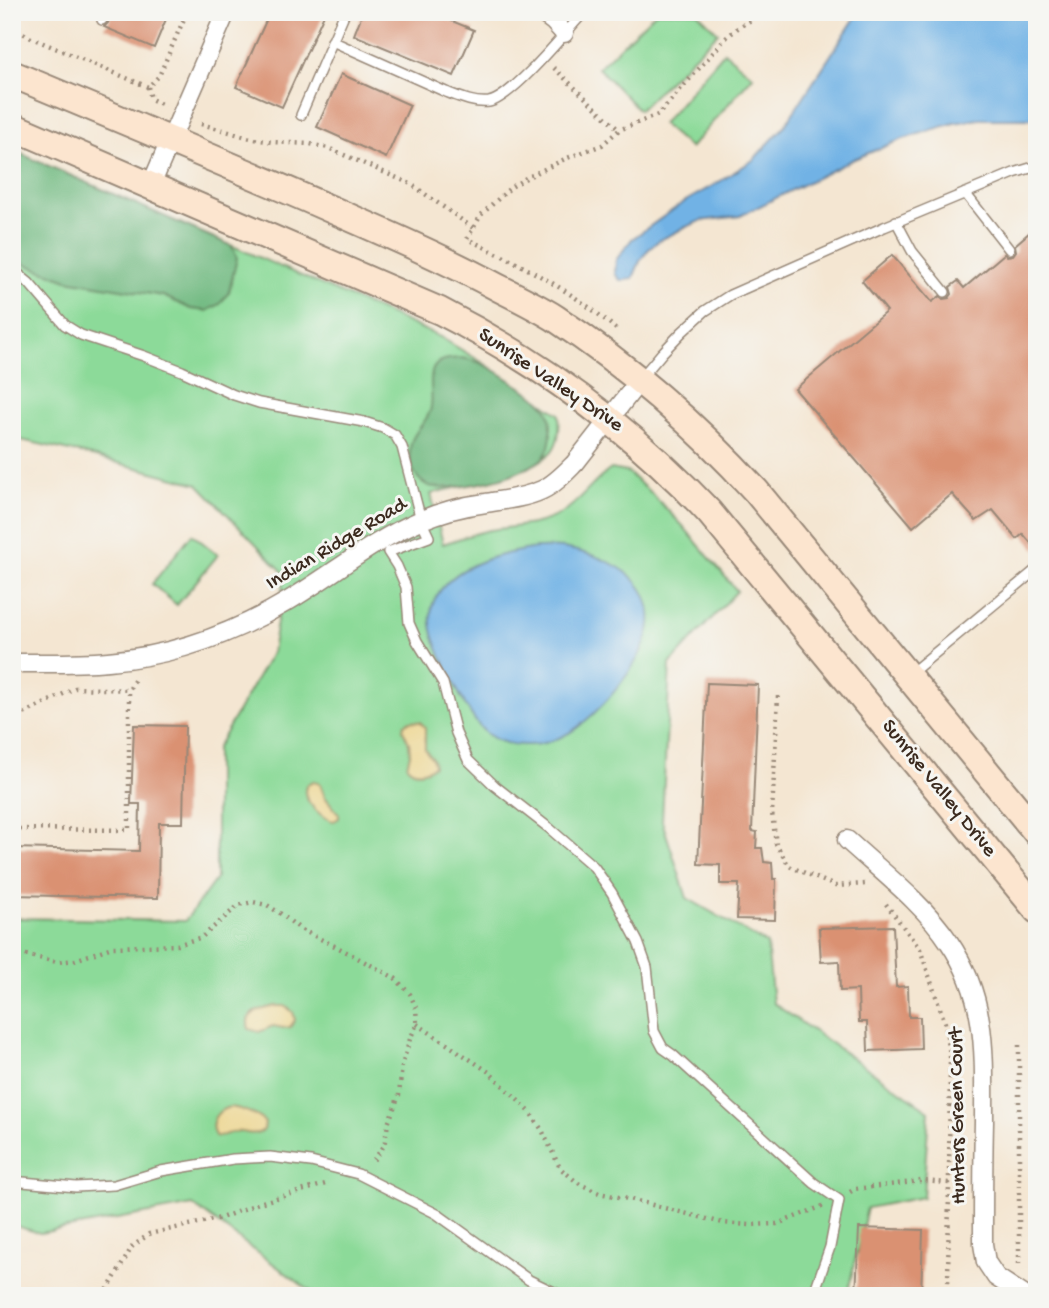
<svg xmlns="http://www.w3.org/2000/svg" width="1049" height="1308" font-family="'Gochi Hand',sans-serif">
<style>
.green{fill:#8cda99;stroke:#64825c;stroke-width:2}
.forest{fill:#71ba81;stroke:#567250;stroke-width:2}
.sand{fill:#eeda9e;stroke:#94825e;stroke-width:2}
.water{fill:#71b2e5;stroke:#566e82;stroke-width:2}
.building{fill:#da9172}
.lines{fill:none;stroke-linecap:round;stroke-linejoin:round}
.service-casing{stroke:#988878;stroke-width:12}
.minor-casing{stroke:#988878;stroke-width:21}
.secondary-casing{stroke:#988878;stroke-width:30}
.path{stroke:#988878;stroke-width:4.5;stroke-dasharray:2 5;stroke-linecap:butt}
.service{stroke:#fff;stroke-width:9}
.minor{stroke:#fff;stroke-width:18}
.secondary{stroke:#fce5cf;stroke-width:26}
.labels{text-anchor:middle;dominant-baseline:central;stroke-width:6;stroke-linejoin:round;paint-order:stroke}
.street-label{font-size:21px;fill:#3b2a1e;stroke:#f6f6f2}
</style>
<rect width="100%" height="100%" fill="#f6f6f2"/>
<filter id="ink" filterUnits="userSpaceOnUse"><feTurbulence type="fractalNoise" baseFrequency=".0143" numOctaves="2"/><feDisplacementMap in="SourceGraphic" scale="14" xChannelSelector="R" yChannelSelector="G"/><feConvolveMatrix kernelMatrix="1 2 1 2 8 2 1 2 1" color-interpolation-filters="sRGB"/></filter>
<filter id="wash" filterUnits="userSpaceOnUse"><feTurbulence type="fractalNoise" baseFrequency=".00686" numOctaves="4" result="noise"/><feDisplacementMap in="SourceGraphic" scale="28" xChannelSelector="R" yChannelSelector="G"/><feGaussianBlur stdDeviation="1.57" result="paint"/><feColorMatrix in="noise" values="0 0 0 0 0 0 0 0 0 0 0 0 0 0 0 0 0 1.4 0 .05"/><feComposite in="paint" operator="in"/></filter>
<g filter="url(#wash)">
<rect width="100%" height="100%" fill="#f4e6d2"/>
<path class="green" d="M656,12H697L718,33L639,110L598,68Z
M724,52L753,76L690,148L662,124Z
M12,150L389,314L440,337L485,364L559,414C560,426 560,436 555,446C542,475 460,485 431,494L443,544C459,539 474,533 490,530C514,526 542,526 563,512C582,500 592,482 611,469L627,472L650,492L683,526L737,591L670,664L662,821L687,898L767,944L773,1003L929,1111L923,1197L867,1208L847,1296H317L193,1205L40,1233L12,1225V918L185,921L216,879V749L272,652L285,574L198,484L84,454L12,438Z
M192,534L218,555L177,605L152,584Z"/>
<path class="forest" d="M12,150L232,246L237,258L229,292L220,304L207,311L191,309L163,296L67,280L12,259Z
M461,358C481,360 496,371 513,382C523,389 535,395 543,404C550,410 551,420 551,428C552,461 537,464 510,475C494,481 441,493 427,485C412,478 408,458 411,443C414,431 426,423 430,411C435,397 426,375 436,365C442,358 452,359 461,358Z"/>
<path class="sand" d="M410,721L420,722L425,727V749C429,756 434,757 434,766C425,772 415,775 407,766L410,754L409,743L403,730L404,725Z
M314,781L320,784L325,797L339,814V818L334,821C320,820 290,788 314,781Z
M276,1006H285L293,1012L295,1020L290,1027L283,1028L273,1026L259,1032L249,1029C243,1011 263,1009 276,1006Z
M230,1107C240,1108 260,1115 265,1123L264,1130C251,1138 246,1130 233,1132C226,1134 222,1137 215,1136C208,1123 216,1110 230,1107Z"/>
<path class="water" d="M859,12H1037V119H979L954,123L903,139L854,159L740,216L700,221L684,228L658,241L648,250L640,261L633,278L621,281L615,274L616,260L632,239L684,202L719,182L753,160L784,127Z
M536,548C545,548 554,547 563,548C598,554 646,571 650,613C655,648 609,702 583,723C568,736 545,746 525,745C511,745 496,742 485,732C469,718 433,646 431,624C430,614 432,602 438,594C457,563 503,553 536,548Z"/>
<g id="blocks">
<path class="building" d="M112,12H169L154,48L104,27L108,23Z
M270,12H325L282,107L236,87Z
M363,12H430L474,30L454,76L354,35Z
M341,74L410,105L386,158L317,127Z
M1037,226V550L1023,534L1017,539L993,510L976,521L952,494L913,527L795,389L887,311L862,281L892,255L932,302L940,296L943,299L949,298L952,294L950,287L958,281L964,288L1004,254L1007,256L1013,255L1016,251L1015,245Z
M707,683L758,685L752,831L757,832L756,848H762L764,862L772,863L773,879H776L775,920L737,919L739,884H720V865L698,864Z
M134,725L185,726L183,823H159L158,898L12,895V848L139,851L140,804H131Z
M893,926L896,987L908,986L909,1017H920L921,1049L868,1051L867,1022H859L858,990L840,991L839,961L821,962L819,928Z
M859,1228L923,1230L921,1296H856Z"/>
</g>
</g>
<g filter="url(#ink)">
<use href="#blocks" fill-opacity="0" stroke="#988878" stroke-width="2"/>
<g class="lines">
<g class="service-casing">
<path id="service" d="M102,20L105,12
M332,41L446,92C459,97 475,104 489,102C512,98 566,32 584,12
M301,115L345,12
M965,193L1009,249
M896,221L912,251L945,292
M12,269L29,283L65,325L81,335L144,356L182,371L234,395L259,403L364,422L383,428L395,435L402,447L421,520L429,537L388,552L397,566L406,587L409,623L417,641L443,683L456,733L468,760L495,786L549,828L594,867L612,893L638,942L647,967L654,1031L663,1048L673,1055L814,1183L839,1200L830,1247L813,1296
M640,379L662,353L682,332L705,311L730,295L884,227L1014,173L1037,166
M911,673L1037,569
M12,1181L76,1187L114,1185L161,1171L233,1159L270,1157L311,1162L358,1174L437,1214L529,1280L562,1296"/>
</g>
<g class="minor-casing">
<path id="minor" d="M541,12L553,21L564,33
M151,185L226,12
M12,663C44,663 76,664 108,661C172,656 233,634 288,601C332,575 372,541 419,521C440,512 463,506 486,503C504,500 525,498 542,490C555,484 565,473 575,463L640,380
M847,840C881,871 925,905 949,942C988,999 984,1056 984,1122C983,1163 983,1204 983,1244L986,1262L996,1277L1025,1296"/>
</g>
<g class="secondary-casing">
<path id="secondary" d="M12,74C120,119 228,164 335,211C390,235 445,259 499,288C517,297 537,307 555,318C629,367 696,425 756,491L1037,833
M12,126L440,311C542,363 630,428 709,512L1037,910"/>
</g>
<path class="path" d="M12,26L29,37L148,87L159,76L187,12
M554,68L619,130
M148,87L151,99L165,106
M201,124L254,139L272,142L310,144L328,148L411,184L473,228
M616,329C575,292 517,262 467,239L481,215L511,187L526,178L567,158L602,145L619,130L658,115L726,38L739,27L765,12
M778,696L772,813L776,844L789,866L835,886L865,884
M12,720L75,688L129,690
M12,829L129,830V690L136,677
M886,904L920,949L945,1023L950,1056L948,1296
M12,952L57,962L75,960L112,947L177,945L202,937L239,905L253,902L267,905L281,914L300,929L339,948L395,978L410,994L416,1008L417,1024L410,1039L402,1065L399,1095L388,1124L384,1146L371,1163
M417,1024L489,1072L529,1111L542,1130L560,1168L578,1183L599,1193L633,1200L723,1223L750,1225L777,1224L823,1206
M1019,1045V1268
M850,1192L855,1189L921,1181L949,1183
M104,1296L132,1247L149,1234L221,1218L259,1203L329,1183"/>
<use href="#service" class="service"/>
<use href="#minor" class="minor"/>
<use href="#secondary" class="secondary"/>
</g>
</g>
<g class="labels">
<g class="street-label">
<text transform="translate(550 381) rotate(34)">Sunrise Valley Drive</text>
<text transform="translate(337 545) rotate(-31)">Indian Ridge Road</text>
<text transform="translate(938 789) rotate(51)">Sunrise Valley Drive</text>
<text transform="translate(959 1116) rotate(-91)">Hunters Green Court</text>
</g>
</g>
<rect width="1049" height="1308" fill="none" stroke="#f6f6f2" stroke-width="42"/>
</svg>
